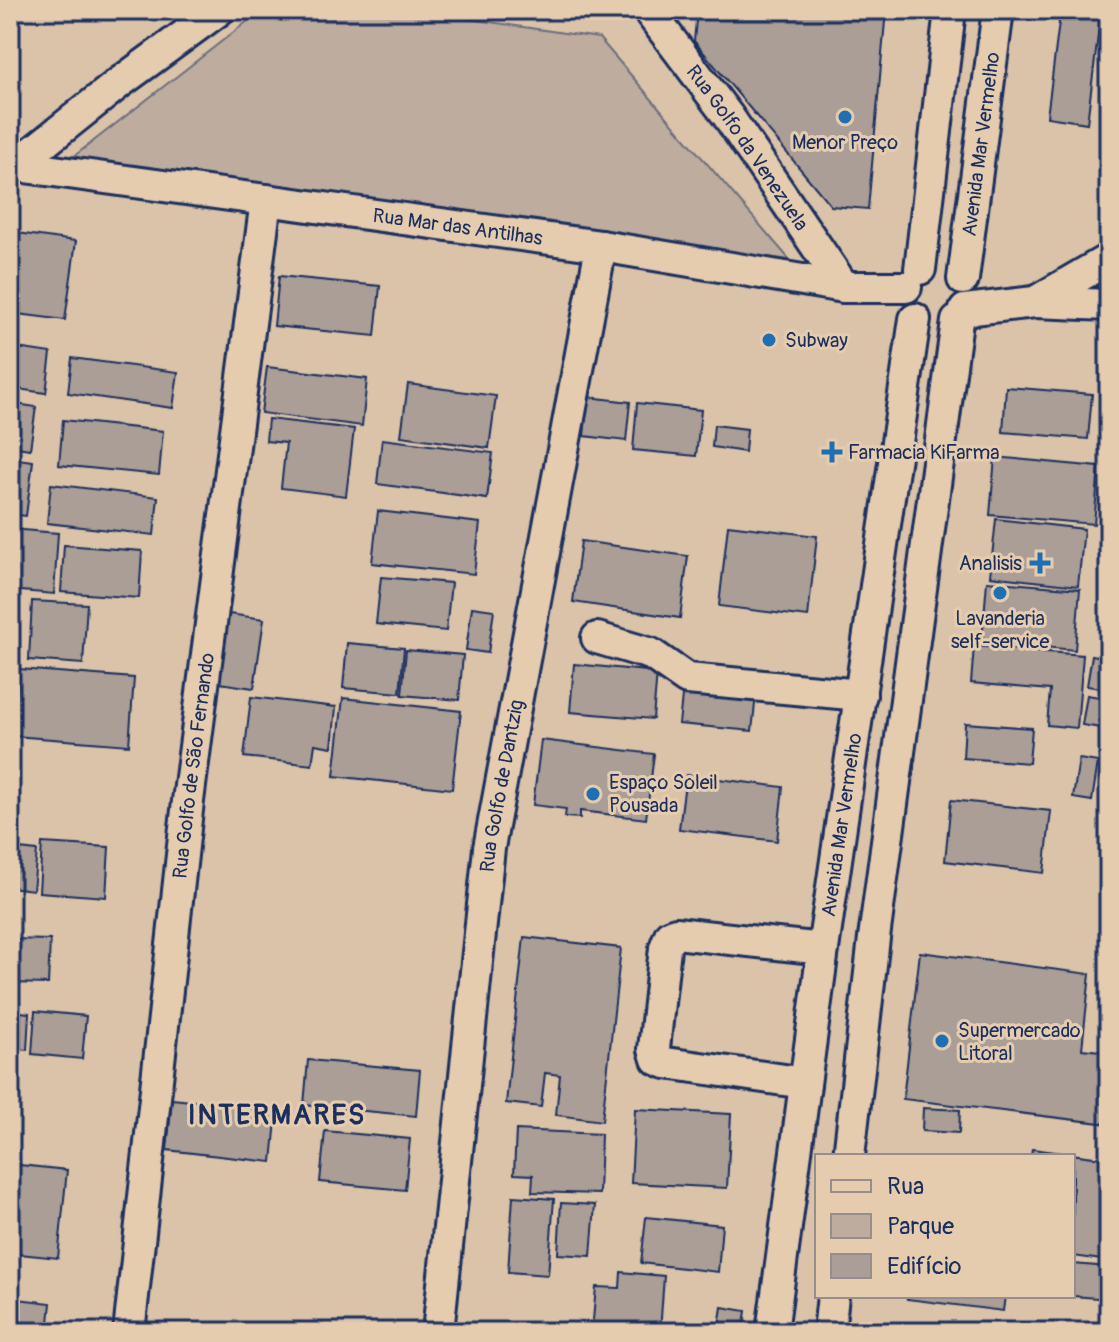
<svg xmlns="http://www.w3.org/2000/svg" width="1119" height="1342" font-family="Pangolin,sans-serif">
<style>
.green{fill:#bead9e;stroke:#6c6e7e;stroke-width:2}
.building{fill:#aa9e96;stroke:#1b2f5e;stroke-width:2}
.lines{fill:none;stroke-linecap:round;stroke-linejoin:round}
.minor-casing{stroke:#1b2f5e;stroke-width:36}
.minor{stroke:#e6ccae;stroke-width:30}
.poi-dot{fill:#1f6fb2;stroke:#e6ccae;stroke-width:3}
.labels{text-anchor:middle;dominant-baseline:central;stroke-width:6;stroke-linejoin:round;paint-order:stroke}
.poi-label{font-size:20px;fill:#1b2f5e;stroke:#e6ccae;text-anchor:start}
.street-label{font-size:20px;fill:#1b2f5e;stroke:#e6ccae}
.district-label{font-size:28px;font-weight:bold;letter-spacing:2px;fill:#1b2f5e;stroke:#e6ccae}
</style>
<rect width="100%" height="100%" fill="#dac3a9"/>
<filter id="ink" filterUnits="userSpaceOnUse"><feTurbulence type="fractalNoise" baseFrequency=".0125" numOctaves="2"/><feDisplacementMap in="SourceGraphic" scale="16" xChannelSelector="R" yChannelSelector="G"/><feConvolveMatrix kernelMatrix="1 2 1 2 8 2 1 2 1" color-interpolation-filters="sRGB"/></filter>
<g filter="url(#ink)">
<path class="green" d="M262,10H407L599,38L790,260L64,164Z"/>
<path class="building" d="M697,10H886L868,209L831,206L694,41Z
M1060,14L1100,19L1087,123L1047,117Z
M10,232L76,241L65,320L10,313Z
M279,276L380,286L375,336L274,326Z
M10,347L51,353L46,393L10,388Z
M72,358L178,372L173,408L68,393Z
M267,367L367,379L362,426L261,413Z
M408,384L496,396L489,448L401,436Z
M1006,387L1092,394L1088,439L1003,432Z
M588,397L630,402L626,441L584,436Z
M10,403L36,407L30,449L10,446Z
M637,403L701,410L696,456L633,450Z
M268,419L354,429L346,496L281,488L286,443L266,441Z
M63,420L163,431L159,475L59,465Z
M714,425L747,429L745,452L712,447Z
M382,439L493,453L487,499L377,484Z
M995,457L1099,467L1094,524L990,515Z
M10,458L33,461L26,516L10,514Z
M51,484L158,497L154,535L47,523Z
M378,511L480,523L474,574L372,563Z
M996,519L1084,529L1078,586L990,576Z
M728,525L817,536L808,617L719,606Z
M10,529L58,533L54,594L10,590Z
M581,541L688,556L680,618L573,602Z
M64,545L142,551L139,598L61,592Z
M1107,550H1109V595L1104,594Z
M381,577L451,583L446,631L376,624Z
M987,581L1080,589L1075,650L982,641Z
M32,601L87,604L83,664L29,660Z
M472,607L494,610L488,653L466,650Z
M229,614L264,619L254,688L219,683Z
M347,643L404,648L400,693L343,688Z
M974,646L1083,655L1077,728L1047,725L1050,690L971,683Z
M406,650L463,655L459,700L402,695Z
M1092,655L1109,658L1107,689L1087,686Z
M574,664L657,672L653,719L570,712Z
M19,669L134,678L129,745L14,736Z
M683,687L756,695L752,731L679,724Z
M1087,695L1106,698L1101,728L1082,725Z
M251,697L336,707L332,747L315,744L312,765L244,757Z
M343,698L461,711L452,789L334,776Z
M965,723L1032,728L1029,763L963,758Z
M541,740L654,754L646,819L580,811V818L565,817L566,809L533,805Z
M1079,759L1098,762L1092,801L1073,798Z
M686,775L783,787L777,841L679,829Z
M951,800L1051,811L1044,873L945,861Z
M42,843L109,847L106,897L39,892Z
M10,848L37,851L33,890L10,887Z
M524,937L621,948L602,1121L556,1115L560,1075L545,1073L541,1107L506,1103Z
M10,939L50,940L48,984L10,983Z
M920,952L1090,974L1082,1049L1109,1052V1124L903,1099Z
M10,1011L29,1013L27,1050L10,1048Z
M35,1011L86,1016L82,1059L32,1054Z
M308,1060L420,1070L416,1116L304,1105Z
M172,1099L277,1110L272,1162L167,1150Z
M923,1108L960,1110L959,1133L922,1131Z
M635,1109L731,1114L727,1188L631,1183Z
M516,1130L601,1134L599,1194L532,1192L533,1175L514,1174Z
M325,1131L410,1139L405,1190L320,1182Z
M1032,1149L1109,1159V1261L1073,1256V1156H1031Z
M10,1164L67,1170L58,1258L10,1253Z
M513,1196L554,1199L548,1275L508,1272Z
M561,1203L595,1205L591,1256L558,1254Z
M646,1217L722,1225L718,1272L641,1263Z
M1073,1264L1109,1267V1299L1073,1296Z
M621,1272L664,1276L660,1332L592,1331L596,1287L620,1288Z
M908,1296H1005L1003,1311L907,1299Z
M10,1298L51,1303L48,1332H10Z
M722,1307L746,1311L743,1332H718Z"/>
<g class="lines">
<g class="minor-casing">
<g id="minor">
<path id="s1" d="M648,10L728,116L844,287"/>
<path id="s2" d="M10,165L601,246L844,287H906"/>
<path d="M15,166L119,83L219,10"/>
<path d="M920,269L950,10"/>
<path id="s3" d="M963,279L998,10"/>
<path d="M1035,302L1109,305"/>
<path d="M965,310L1035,302L1109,259"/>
<path d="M597,638L651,654L687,679L861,695"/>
<path d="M805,1083L666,1063L657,1059L654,1049L665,948L670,935L676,933L823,949"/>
<path d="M849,1156L874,938L957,321"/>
<path id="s4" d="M129,1332L188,801L266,200"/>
<path id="s5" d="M438,1332L489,848L601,246"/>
<path id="s6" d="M772,1332L823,949L915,319"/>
<path d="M829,1332L833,1296"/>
</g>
</g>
<use href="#minor" class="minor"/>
</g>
</g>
<g class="poi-dot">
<circle cx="845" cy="117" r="8"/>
<circle cx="769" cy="340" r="8"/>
<path d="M828 440h8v8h8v8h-8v8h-8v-8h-8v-8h8z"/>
<path d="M1036 551h8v8h8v8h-8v8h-8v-8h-8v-8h8z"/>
<circle cx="1000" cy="593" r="8"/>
<circle cx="593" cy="794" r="8"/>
<circle cx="942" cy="1041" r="8"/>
</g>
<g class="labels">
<g class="poi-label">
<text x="845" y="142" text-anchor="middle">Menor Preço</text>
<text x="785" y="340">Subway</text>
<text x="848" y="452">Farmacia KiFarma</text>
<text x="1022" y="563" text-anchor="end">Analisis</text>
<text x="1000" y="618" text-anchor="middle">Lavanderia<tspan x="1000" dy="23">self-service</tspan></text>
<text x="609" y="782">Espaço Soleil<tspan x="609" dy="23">Pousada</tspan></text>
<text x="958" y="1030">Supermercado<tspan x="958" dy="23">Litoral</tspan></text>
</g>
<g class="street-label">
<text stroke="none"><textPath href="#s3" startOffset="136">Avenida Mar Vermelho</textPath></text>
<text stroke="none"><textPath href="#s1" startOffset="170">Rua Golfo da Venezuela</textPath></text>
<text stroke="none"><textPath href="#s2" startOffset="452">Rua Mar das Antilhas</textPath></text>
<text stroke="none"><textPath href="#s4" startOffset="570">Rua Golfo de São Fernando</textPath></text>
<text stroke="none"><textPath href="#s5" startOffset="550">Rua Golfo de Dantzig</textPath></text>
<text stroke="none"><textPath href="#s6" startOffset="512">Avenida Mar Vermelho</textPath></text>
</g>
<g class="district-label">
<text x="277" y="1115">INTERMARES</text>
</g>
</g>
<rect width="1119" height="1342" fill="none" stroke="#e6ccae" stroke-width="40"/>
<rect x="20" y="20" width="1079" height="1302" fill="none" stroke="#1b2f5e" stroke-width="3" filter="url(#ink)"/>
<rect x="815" y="1154" width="260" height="144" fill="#e6ccae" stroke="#958d8e" stroke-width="2"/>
<rect x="831" y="1180" width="40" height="12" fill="#e6ccae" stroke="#958d8e" stroke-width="2"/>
<text x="887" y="1194" font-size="24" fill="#1b2f5e">Rua</text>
<rect x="831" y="1214" width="40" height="24" fill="#bead9e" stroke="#958d8e" stroke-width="2"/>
<text x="887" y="1234" font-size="24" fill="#1b2f5e">Parque</text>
<rect x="831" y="1254" width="40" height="24" fill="#aa9e96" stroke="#958d8e" stroke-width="2"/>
<text x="887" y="1274" font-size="24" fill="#1b2f5e">Edifício</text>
</svg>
